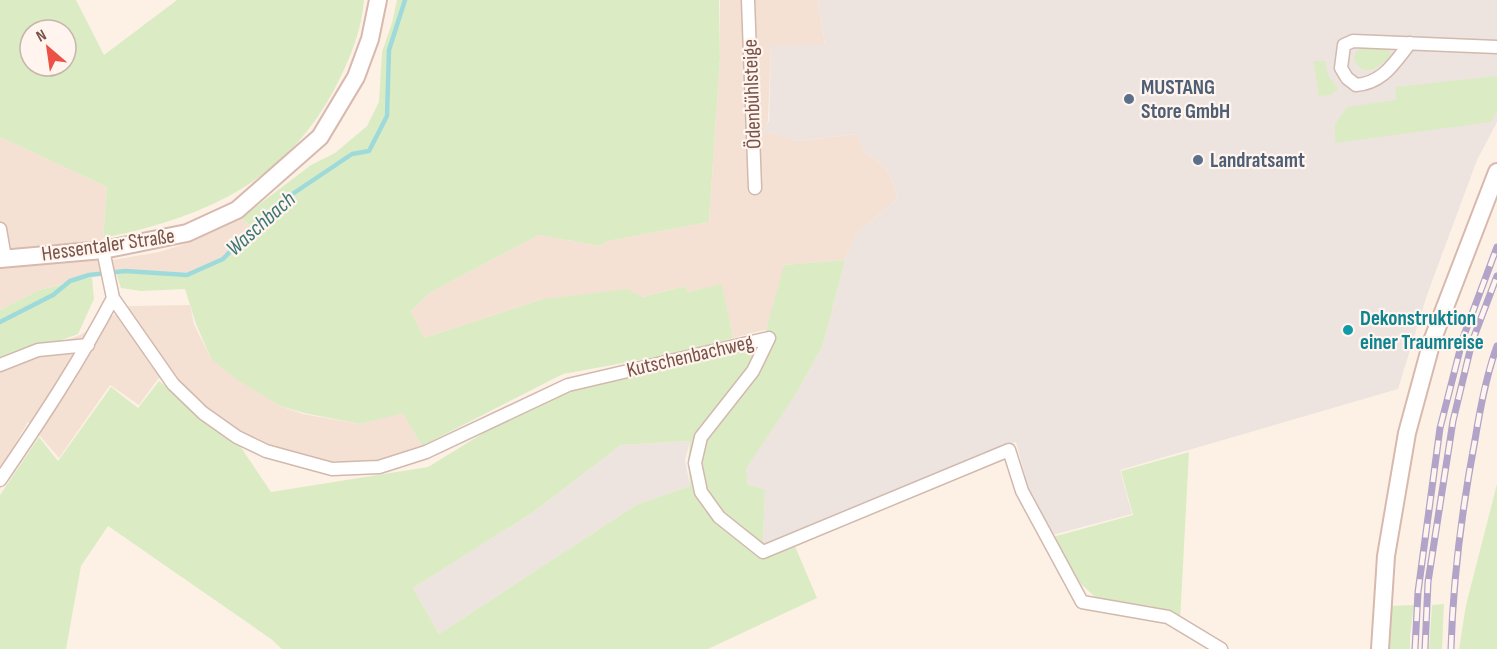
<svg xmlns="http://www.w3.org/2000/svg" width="1497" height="649" font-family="'Sofia Sans Condensed',sans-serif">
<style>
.residential{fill:#f5e1d4}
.industrial{fill:#ede4e0}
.green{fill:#dbecc4;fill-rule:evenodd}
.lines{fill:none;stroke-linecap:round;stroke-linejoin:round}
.stream{stroke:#9fdada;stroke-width:4.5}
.minor-casing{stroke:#d2b9ae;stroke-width:15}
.secondary-casing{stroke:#d8b9ae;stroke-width:20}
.minor{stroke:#fff;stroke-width:12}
.secondary{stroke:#fff;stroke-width:16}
.rail-casing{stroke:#b1a4c8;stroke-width:7}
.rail{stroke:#fff5ee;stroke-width:4.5;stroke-dasharray:14;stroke-linecap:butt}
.service-dot{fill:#5c6f8a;stroke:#fff5ee;stroke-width:2}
.culture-dot{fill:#0f9aa8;stroke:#fff5ee;stroke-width:2}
.labels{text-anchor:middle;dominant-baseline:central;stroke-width:4.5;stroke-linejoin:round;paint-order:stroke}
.service-label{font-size:21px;font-weight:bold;fill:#4e5e75;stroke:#fff5ee;text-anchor:start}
.street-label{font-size:21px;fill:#785249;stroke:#fff5ee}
.culture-label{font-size:21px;font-weight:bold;fill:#0d838f;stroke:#fff5ee;text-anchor:start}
.water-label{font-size:22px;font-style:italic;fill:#3a7676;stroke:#fff5ee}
</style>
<rect width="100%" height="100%" fill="#fdf1e6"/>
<path class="residential" d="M720,0H818L825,45L771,47L768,121L764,131L799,141L856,134L866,154L884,166L893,181L897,199L856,234L845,260L784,265L775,327L733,338L721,285L688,292L686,286L642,297L543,299L424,338L411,311L431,292L539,235L600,246L608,241L709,222L720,58Z
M0,137L107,187L103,238L112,260L159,252L188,243L241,218L253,228L223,257L189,273L115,270L39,290L0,310Z
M190,305L194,324L211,359L280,406L303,414L360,424L403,412L422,446L363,466H347L288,452L243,434L205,408L169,372L158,379L139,405L110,385L59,458L28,422L0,469V364L80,335L129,306Z"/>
<path class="industrial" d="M818,0H1497V122L1477,160L1427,295L1398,389L1120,470L1132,514L1052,535L1028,487L1016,442L763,544L765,489L748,485L746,469L796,394L823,345L845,260L856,234L897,199L893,181L884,166L866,154L856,134L799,141L763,131L769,121L771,46L825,44Z
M690,441L685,460L690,486L636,505L439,634L413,588L532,513L621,445Z"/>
<path class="green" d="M0,0H76L104,55L177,0H364C362,27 352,54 340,78C292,179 207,217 103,238L107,187L0,137ZM30,30H66V66H30Z
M397,0H719L720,58L709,222L608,241L600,246L539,235L431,292L411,311L424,338L543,299L628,289L642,297L686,286L688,292L722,284L733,338L673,354L563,374L422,446L403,413L360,424L304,413L280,406L236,379L211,359L196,324L185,289L141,291L121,288L115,270L125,273H189L223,257L253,228L241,218L311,165L335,153L367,126L379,102L382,52L392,23Z
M1363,46L1389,48L1391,55C1380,67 1364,80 1354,60L1355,53Z
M1313,61H1325L1328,75L1338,89L1331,95L1319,96Z
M1497,76V111L1491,122L1335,143V124L1347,107L1396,100L1395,87Z
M845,260L823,345L796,394L746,469L748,485L765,489L763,544L744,541L760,557L794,544L817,598L708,649H282L271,639L108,526L81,566L66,649H0V495L39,437L58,461L111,387L138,408L159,381L236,440L271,492L428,467L570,380L762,345L784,265ZM690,441L688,461L690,486L636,505L439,634L413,588L532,513L621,445Z
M92,277L94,299L78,334L0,363V310L39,290Z
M1189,452L1180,622L1151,606L1113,603L1094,596L1081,584L1053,537L1133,515L1121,471Z
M1497,484V649H1459L1466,605Z
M1444,604L1442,649H1429L1432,605Z
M1414,605L1410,635V649H1389V606Z"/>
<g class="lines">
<path class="stream" d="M0,322L53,295L70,281L89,275L125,271L187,275L223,259L259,221L285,199L352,154L369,151L387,116L389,50L405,0"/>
<g class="minor-casing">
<path id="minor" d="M748,0L755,188
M1410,43C1394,63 1383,83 1356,85L1347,78L1341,68L1344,45L1353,41L1497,47
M0,229L5,258
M103,250L113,298L173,384L203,413L237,437L266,451L332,469L379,467L426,452L568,385L769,338L753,371L701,437L695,463L701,492L719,517L763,552L1009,450L1022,491L1082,602L1168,617L1221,649
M0,365L38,350L88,345
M0,480C41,420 80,361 113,298"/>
</g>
<g class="secondary-casing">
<path id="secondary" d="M0,259L103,250L187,233L237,210L320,137L356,77L370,39L378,0
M1380,649L1386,556L1407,433L1432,341L1497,172"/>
</g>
<use href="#minor" class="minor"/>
<use href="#secondary" class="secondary"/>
<g class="rail-casing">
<path id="rail" d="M1415,649L1418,592L1440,428L1463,338L1497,247
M1425,649L1428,582L1453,421L1472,342L1497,276
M1451,649C1453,578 1462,509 1475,440C1480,409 1486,376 1497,346"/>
</g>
<use href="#rail" class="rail"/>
</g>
<g class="service-dot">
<circle cx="1129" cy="99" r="6"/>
<circle cx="1198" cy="160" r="6"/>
</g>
<circle class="culture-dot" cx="1348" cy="330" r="6"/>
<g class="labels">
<g class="service-label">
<text x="1141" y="87">MUSTANG<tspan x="1141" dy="24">Store GmbH</tspan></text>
<text x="1210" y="160">Landratsamt</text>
</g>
<g class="street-label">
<text transform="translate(752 94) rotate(-92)">Ödenbühlsteige</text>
<text transform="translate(108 245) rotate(-8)">Hessentaler Straße</text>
<text transform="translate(690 356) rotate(-13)">Kutschenbachweg</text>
</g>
<g class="culture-label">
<text x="1360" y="318">Dekonstruktion<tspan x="1360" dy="24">einer Traumreise</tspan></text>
</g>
<g class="water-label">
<text transform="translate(261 224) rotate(-42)">Waschbach</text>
</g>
</g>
<g transform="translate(48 48) rotate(331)"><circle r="28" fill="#fff5ee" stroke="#c9b4ac" stroke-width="1.5"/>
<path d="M0-4.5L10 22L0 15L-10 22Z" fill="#eb5147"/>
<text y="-9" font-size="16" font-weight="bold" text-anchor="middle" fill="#785249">N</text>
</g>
</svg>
